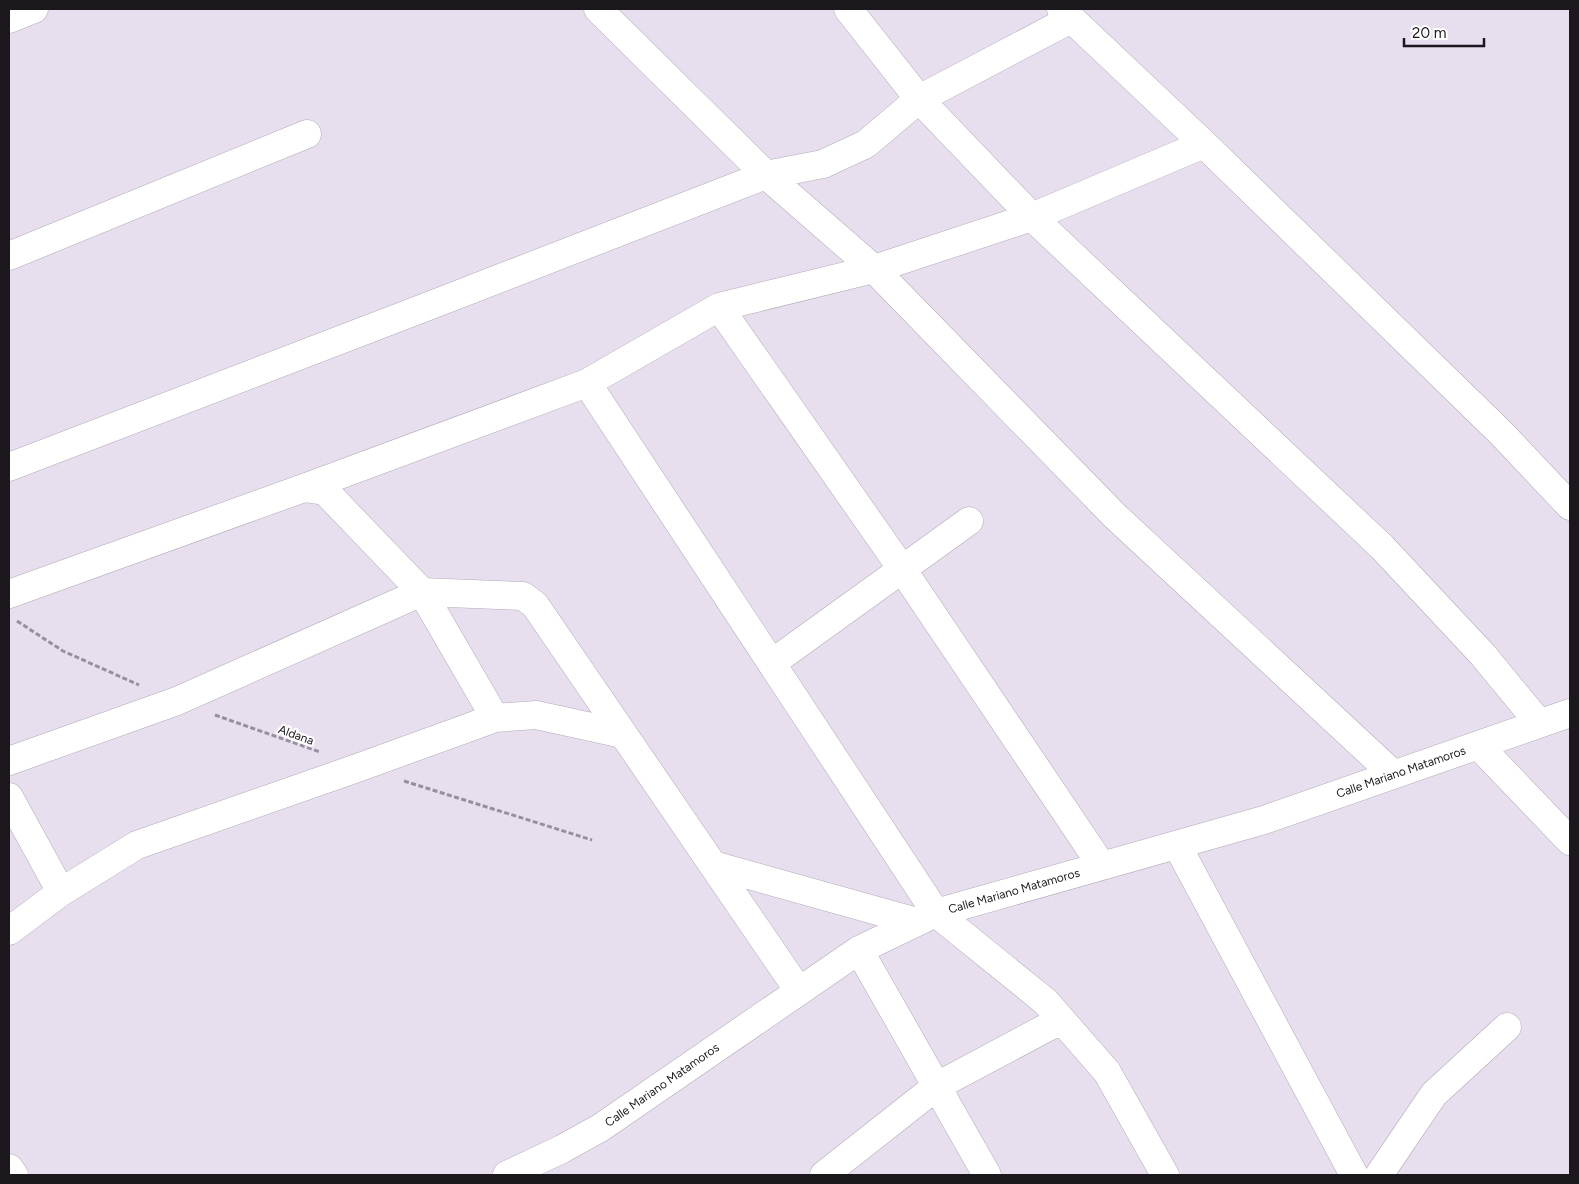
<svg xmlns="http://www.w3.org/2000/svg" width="1579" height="1184" font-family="Figtree,sans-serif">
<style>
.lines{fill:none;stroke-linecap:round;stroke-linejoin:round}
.minor-casing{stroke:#b3aab9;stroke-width:29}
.path{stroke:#97909c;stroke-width:3;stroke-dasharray:5 2.5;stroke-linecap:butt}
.minor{stroke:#fff;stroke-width:28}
.labels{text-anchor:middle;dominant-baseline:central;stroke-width:4.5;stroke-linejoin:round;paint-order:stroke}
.street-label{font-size:12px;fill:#1b171d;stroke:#fff}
</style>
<rect width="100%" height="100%" fill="#e7deee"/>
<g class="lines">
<g class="minor-casing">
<path id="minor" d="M598,9L766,175L874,269L1115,516L1393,774
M848,9L919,99L1032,217L1382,547L1483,655L1539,723
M1061,9L1204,144L1501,433L1570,506
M9,19L34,9
M9,256L307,134
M719,307L902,569L1102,866
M587,383L936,913L1046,1002L1107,1072L1165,1175
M9,467L426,307L766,175L823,164L866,144L919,99L1071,19
M304,488L325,491L422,592L495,718
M9,594L304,488L587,383L719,307L874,269L1032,217L1204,144
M772,663L969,521
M1478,745L1570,841
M9,761L177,701L422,592L523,596L535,605L799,991
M9,797L61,892
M1177,845L1354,1175
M713,865L917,922
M9,931L61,892L137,845L360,767L495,718L536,715L623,734
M859,950L987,1175
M9,1168L14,1175
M507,1175L562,1149L600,1128L859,950L936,913L1264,820L1570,713
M824,1175L937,1086L1061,1020
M1379,1175L1434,1094L1507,1027"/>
</g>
<path class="path" d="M17,621L63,651L139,685
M215,715L320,752
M404,781L592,840"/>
<use href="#minor" class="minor"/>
</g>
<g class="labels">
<g class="street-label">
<text transform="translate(296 735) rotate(20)">Aldana</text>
<text transform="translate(1401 772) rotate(-19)">Calle Mariano Matamoros</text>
<text transform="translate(1014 891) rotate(-16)">Calle Mariano Matamoros</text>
<text transform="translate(662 1085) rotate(-35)">Calle Mariano Matamoros</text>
</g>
</g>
<rect width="1579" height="1184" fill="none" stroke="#1b171d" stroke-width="20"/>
<path d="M1404 38v8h80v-8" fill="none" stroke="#1b171d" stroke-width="2.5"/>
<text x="1412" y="38" font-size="15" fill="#1b171d" stroke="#ffffff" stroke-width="4" paint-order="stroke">20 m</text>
</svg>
